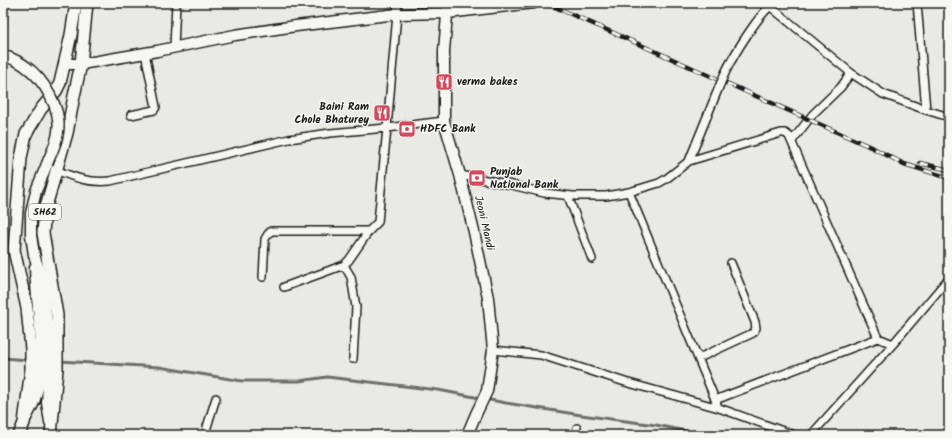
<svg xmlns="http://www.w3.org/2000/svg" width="952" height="438" font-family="Kalam,sans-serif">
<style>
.water{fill:#a3a3a1;stroke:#6d6d6c}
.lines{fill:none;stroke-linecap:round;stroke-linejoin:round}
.stream{stroke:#6d6d6c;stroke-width:3}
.street-casing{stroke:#1c1c1c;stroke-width:10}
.secondary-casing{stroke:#1c1c1c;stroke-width:13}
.primary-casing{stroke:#1c1c1c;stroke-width:14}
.street{stroke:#f6f6f2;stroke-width:7}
.secondary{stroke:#f6f6f2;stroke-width:10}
.primary{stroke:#f6f6f2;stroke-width:11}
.rail-casing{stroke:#1c1c1c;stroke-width:4.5}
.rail{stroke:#f6f6f2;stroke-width:3;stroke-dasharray:9;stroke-linecap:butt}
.street-bridge-casing{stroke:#1c1c1c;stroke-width:10;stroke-linecap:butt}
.secondary-bridge-casing{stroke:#1c1c1c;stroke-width:13;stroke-linecap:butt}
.street-bridge{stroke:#f6f6f2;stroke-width:7}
.secondary-bridge{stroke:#f6f6f2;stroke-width:10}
.labels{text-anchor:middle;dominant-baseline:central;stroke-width:3;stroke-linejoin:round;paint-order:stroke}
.shield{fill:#f6f6f2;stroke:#5d5d5c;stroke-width:1}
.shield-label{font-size:10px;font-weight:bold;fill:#1c1c1c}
.poi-label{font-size:11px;font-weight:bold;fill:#1c1c1c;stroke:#f6f6f2;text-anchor:start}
.street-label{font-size:11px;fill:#1c1c1c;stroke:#f6f6f2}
</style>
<rect width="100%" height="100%" fill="#e9e9e5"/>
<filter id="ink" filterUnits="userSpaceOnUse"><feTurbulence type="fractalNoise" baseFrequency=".025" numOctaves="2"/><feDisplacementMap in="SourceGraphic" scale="8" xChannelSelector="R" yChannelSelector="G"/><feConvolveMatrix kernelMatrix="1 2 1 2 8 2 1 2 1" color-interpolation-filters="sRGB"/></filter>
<g filter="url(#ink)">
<path class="water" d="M3,3H9L3,70Z"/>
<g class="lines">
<path class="stream" d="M3,358L28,360
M59,361L159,367L242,381H299L327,377L438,390L506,403L581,415L656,425L705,435"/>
<g class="street-casing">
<path id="street" d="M766,3L851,73L883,94L926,110L949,117
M917,3L926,110
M174,48L176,3
M725,73C733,56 759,13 774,3
M131,115L154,110L156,107L145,53
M792,141L813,114L841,87L851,73
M689,161L719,87
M56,170C76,178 88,183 110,181L289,139L330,133L387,128L444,121
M460,175L512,185L544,193L573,196H606L629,192L659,183L666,179L689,161L781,133H785L789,136L878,338L715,400
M629,192L717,404
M568,196L592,259
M344,265L351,277L356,307L353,359
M263,277L265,239L268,234L271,231H369L378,222L387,128L398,3
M284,287L344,265L349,260L369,231
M878,338L893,344
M493,350L541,355L625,382L719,408L794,435
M699,358L753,333L756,328L755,322L731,263
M206,435L207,427L216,398
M576,435L577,428
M811,435L893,344L949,278"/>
</g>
<g class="secondary-casing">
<path id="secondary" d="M448,3L444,51V121L460,175L474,232L488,298L493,350L487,391L476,414L467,435
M65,64H81L157,51L235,35L296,26L397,14L447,13L534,3
M47,164L36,191L31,213V235L34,255L42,278L50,349L47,403L50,422
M26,418C29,412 33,406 35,399C48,358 36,309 35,267"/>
</g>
<g class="primary-casing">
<path id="primary" d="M19,435L24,423L31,369V349L27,308L14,250L21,158L26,134L41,109L56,91L60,83L71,35L76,3
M51,435L57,369V315L43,233L45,210L67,133L74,96L81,64L87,3"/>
</g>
<use href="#street" class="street"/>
<use href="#secondary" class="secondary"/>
<use href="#primary" class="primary"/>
<g class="rail-casing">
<path id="rail" d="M546,3L873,148L904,164L949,178
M920,163L949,170"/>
</g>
<use href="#rail" class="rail"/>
<g class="street-bridge-casing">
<path id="street-bridge" d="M719,87L725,73"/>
</g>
<g class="secondary-bridge-casing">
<path id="secondary-bridge" d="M3,55C10,58 19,61 25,66C43,78 62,109 58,132C57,143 51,153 47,164"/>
</g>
<use href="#street-bridge" class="street-bridge"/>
<use href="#secondary-bridge" class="secondary-bridge"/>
</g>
</g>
<defs>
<g id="restaurant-square" transform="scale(0.9)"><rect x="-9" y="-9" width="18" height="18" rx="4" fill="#d1495b" stroke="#f6f6f2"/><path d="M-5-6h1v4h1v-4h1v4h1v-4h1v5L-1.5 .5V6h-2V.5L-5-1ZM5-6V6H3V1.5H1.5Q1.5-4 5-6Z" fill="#fff"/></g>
<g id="bank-square" transform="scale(0.9)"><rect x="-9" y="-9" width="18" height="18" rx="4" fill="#d1495b" stroke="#f6f6f2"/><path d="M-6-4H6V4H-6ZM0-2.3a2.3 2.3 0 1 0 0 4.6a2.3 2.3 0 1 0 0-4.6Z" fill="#fff"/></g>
</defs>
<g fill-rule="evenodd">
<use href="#restaurant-square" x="444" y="82"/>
<use href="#restaurant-square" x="382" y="113"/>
<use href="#bank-square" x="407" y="129"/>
<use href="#bank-square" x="477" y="178"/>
</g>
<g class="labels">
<rect class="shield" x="29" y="204" width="32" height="16" rx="3"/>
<g class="shield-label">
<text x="45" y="212">SH62</text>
</g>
<g class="poi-label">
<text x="457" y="82">verma bakes</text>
<text x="369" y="107" text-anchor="end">Baini Ram<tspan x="369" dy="13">Chole Bhaturey</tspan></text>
<text x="420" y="129">HDFC Bank</text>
<text x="490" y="172">Punjab<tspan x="490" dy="13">National Bank</tspan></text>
</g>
<g class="street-label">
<text transform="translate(484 223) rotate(77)">Jeoni Mandi</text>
</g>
</g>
<rect width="952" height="438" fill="none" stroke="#f6f6f2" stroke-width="16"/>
<rect x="8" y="8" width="936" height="422" fill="none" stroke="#1c1c1c" stroke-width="1.5" filter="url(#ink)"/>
</svg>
